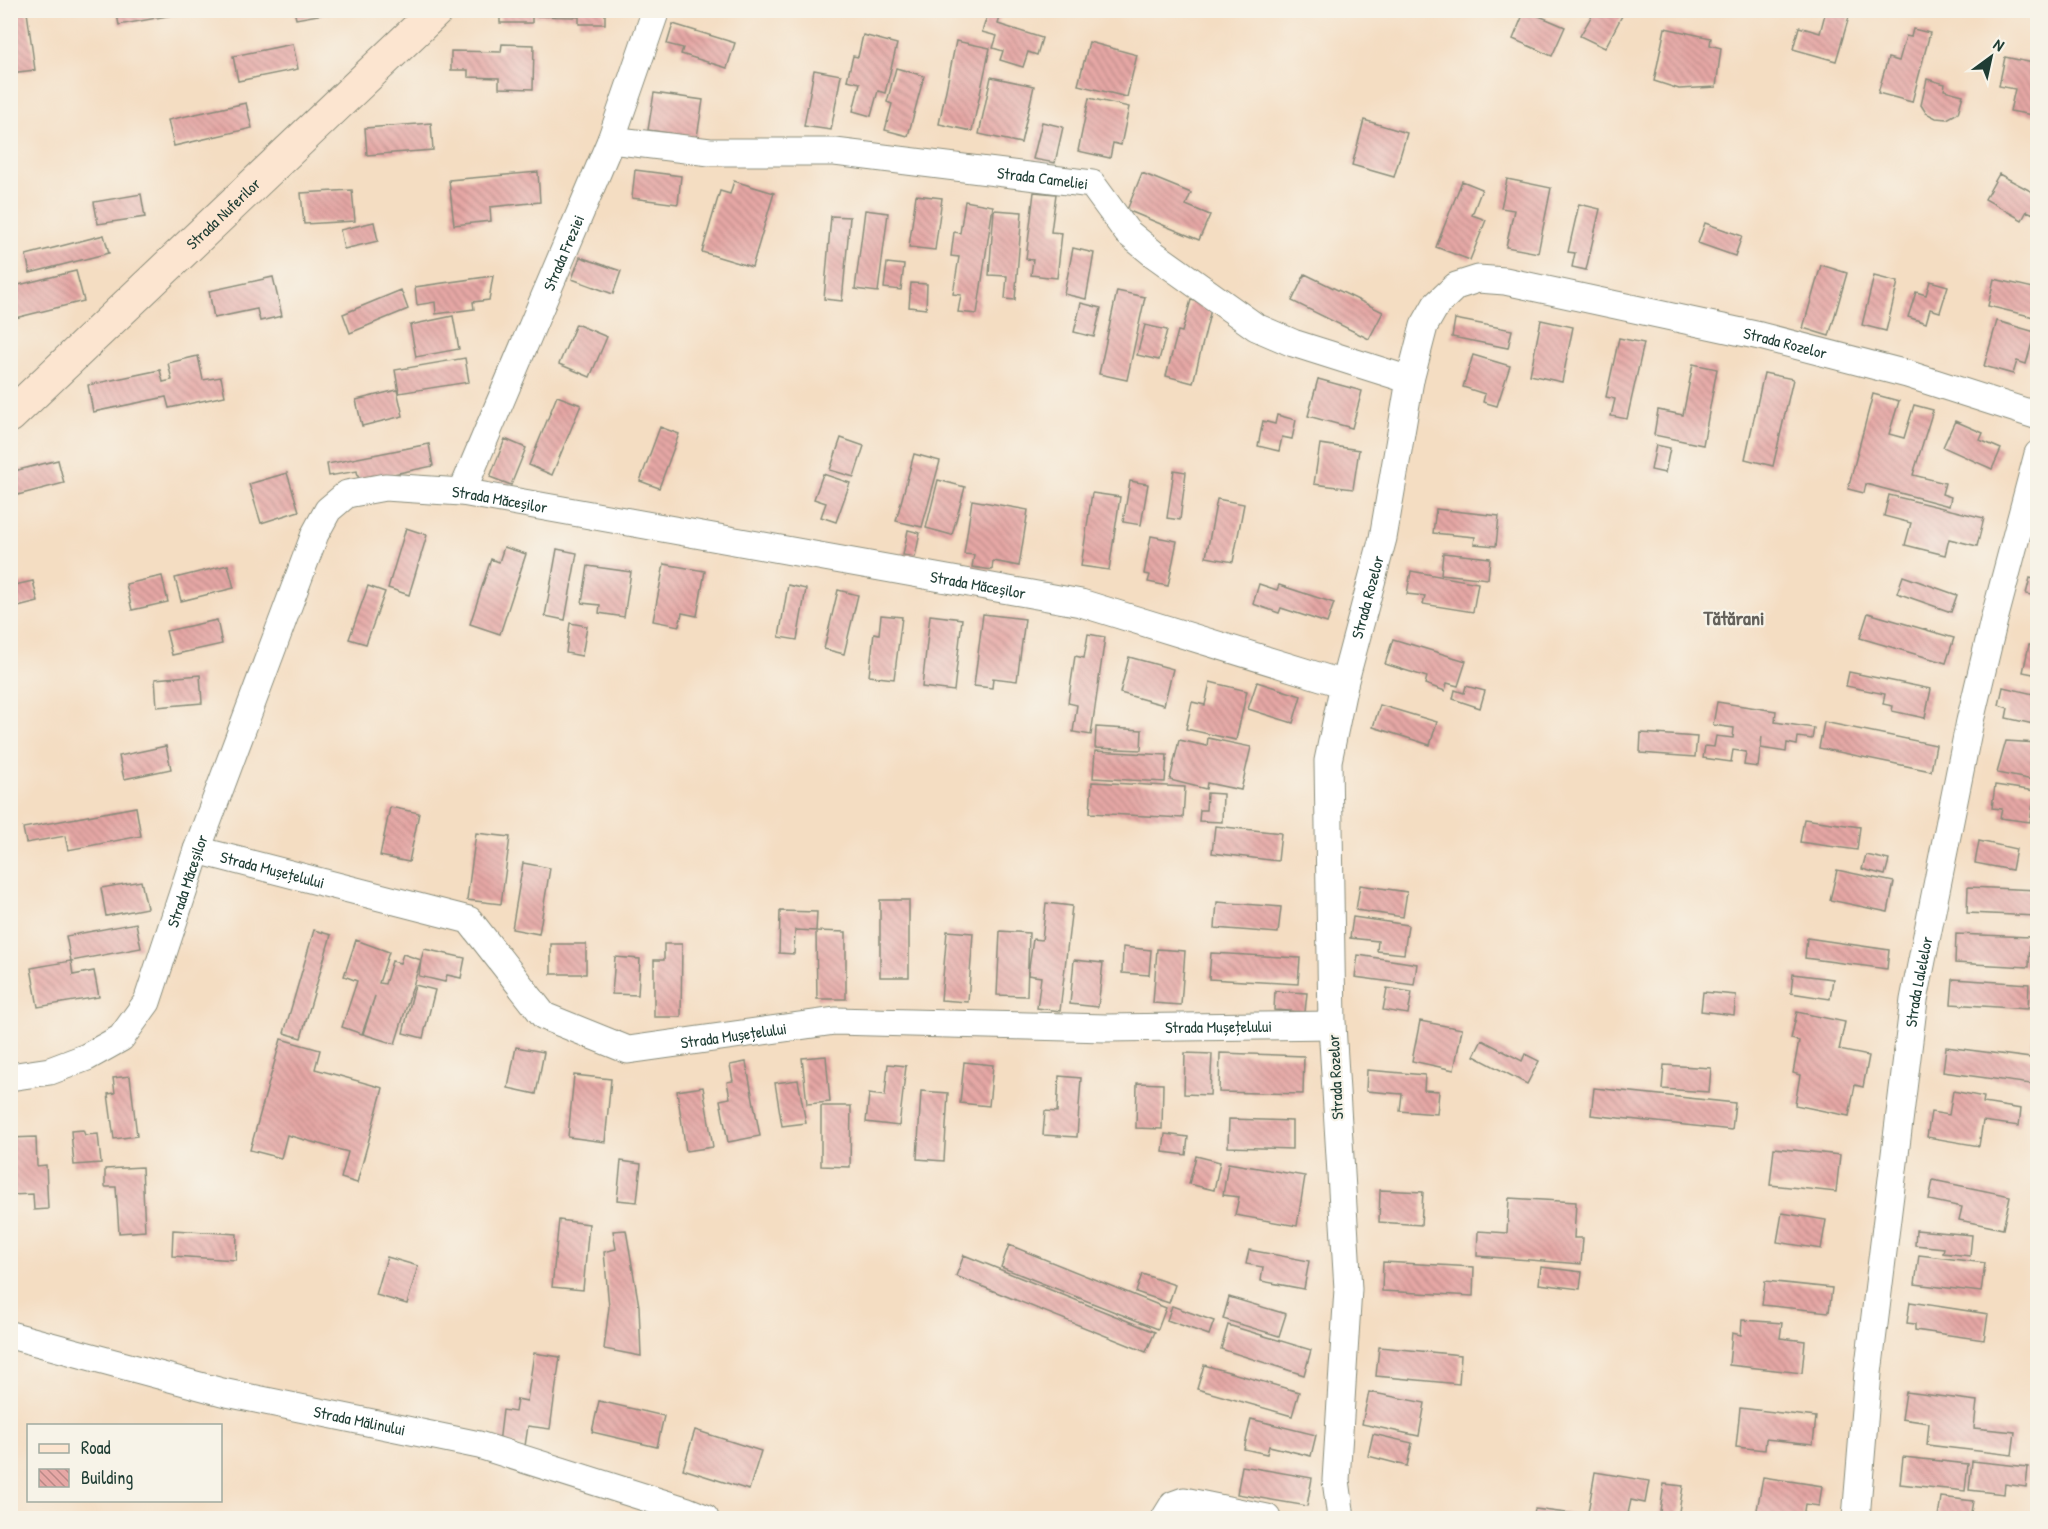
<svg xmlns="http://www.w3.org/2000/svg" width="2048" height="1529" font-family="'Patrick Hand',sans-serif">
<style>
.building{fill:url(#building-back-hatch)}
.lines{fill:none;stroke-linecap:round;stroke-linejoin:round}
.minor-casing{stroke:#8a8d7b;stroke-width:29}
.secondary-casing{stroke:#8a8d7b;stroke-width:35}
.minor{stroke:#fff;stroke-width:27}
.secondary{stroke:#fce5d0;stroke-width:33}
.labels{text-anchor:middle;dominant-baseline:central;stroke-width:4.5;stroke-linejoin:round;paint-order:stroke}
.street-label{font-size:16px;fill:#1f3d34;stroke:#f7f3e8}
.quarter-label{font-size:20px;font-weight:bold;fill:#65625c;stroke:#f7f3e8}
</style>
<defs>
<pattern id="building-back-hatch" width="6" height="6" patternUnits="userSpaceOnUse" patternTransform="scale(1.5)"><rect width="6" height="6" fill="#e6a7a5"/><path d="M-1 5l2 2M0 0l6 6M5-1l2 2" fill="none" stroke="#ba8987"/></pattern>
</defs>
<rect width="100%" height="100%" fill="#f7f3e8"/>
<filter id="ink" filterUnits="userSpaceOnUse"><feTurbulence type="fractalNoise" baseFrequency=".0167" numOctaves="2"/><feDisplacementMap in="SourceGraphic" scale="12" xChannelSelector="R" yChannelSelector="G"/><feConvolveMatrix kernelMatrix="1 2 1 2 8 2 1 2 1" color-interpolation-filters="sRGB"/></filter>
<filter id="wash" filterUnits="userSpaceOnUse"><feTurbulence type="fractalNoise" baseFrequency=".008" numOctaves="4" result="noise"/><feDisplacementMap in="SourceGraphic" scale="24" xChannelSelector="R" yChannelSelector="G"/><feGaussianBlur stdDeviation="1.35" result="paint"/><feColorMatrix in="noise" values="0 0 0 0 0 0 0 0 0 0 0 0 0 0 0 0 0 1.4 0 .05"/><feComposite in="paint" operator="in"/></filter>
<g filter="url(#wash)">
<rect width="100%" height="100%" fill="#f4ddc2"/>
<g id="blocks">
<path class="building" d="M116,10H188L189,12L119,25Z
M294,10H334L335,12L296,19Z
M500,10H605V24H579V17L532,16V23H500Z
M989,10H1002L998,24L1042,38L1037,55L1028,52L1023,67L1000,60L1003,51L993,48L997,36L982,32Z
M1525,10L1565,27L1552,56L1513,39Z
M1595,10H1625L1605,48L1580,36Z
M1826,10H1851L1836,61L1793,49L1799,27L1820,33Z
M27,12L35,70L10,73V14Z
M673,24L735,43L727,68L681,54L683,48L667,44Z
M1665,28L1711,38L1710,45L1721,48L1716,87L1679,89L1654,81Z
M1913,29L1930,33L1912,102L1878,93L1888,58L1899,61L1906,36L1911,37Z
M863,35L897,44L885,93L878,91L871,116L853,111L860,83L847,80L853,56L858,57Z
M956,41L990,48L972,131L939,124Z
M1089,42L1137,55L1127,97L1078,85Z
M293,44L298,69L238,81L233,56Z
M502,44L534,45L533,89L499,88V78L468,77V70H451V51L501,52Z
M2005,57L2038,64V116L2010,111L2015,89L1999,86Z
M896,68L924,76L908,136L885,130L892,104L887,102Z
M814,70L841,75L831,130L804,126Z
M991,77L1034,86L1021,143L979,134Z
M1927,79L1945,84L1944,90L1963,95L1958,113L1947,119L1936,118L1926,113L1921,105Z
M654,93L703,100L697,137L648,130Z
M1089,98L1129,107L1121,145L1113,143L1110,158L1078,151Z
M246,103L252,128L174,146L168,120Z
M1364,120L1407,133L1394,177L1352,165Z
M1042,122L1063,127L1055,163L1033,159Z
M431,123L433,150L367,155L365,128Z
M635,170L681,176L678,204L632,198Z
M538,172L540,202L490,207L491,221L454,225L449,180Z
M1142,173L1191,193L1186,205L1210,215L1199,240L1127,210Z
M1999,174L2038,195V216L2027,211L2022,220L1985,199Z
M1507,179L1551,188L1538,253L1506,247L1514,210L1501,208Z
M734,181L774,193L752,267L702,252L720,191L730,194Z
M1462,181L1482,189L1472,215L1486,220L1470,260L1436,247Z
M352,190L355,221L304,224L301,193Z
M1034,192L1056,194L1051,232L1062,233L1057,278L1031,275L1033,260L1026,259Z
M141,194L145,217L98,224L94,202Z
M916,195L942,198L935,250L909,247Z
M965,201L993,206L977,314L958,312L961,295L953,294L959,257L951,256L954,232L960,233Z
M1579,204L1600,209L1586,270L1572,267L1575,253L1568,252Z
M865,210L888,213L878,292L855,289Z
M994,210L1022,212L1015,300L1005,299L1007,276L989,275Z
M831,216L850,217L842,301L824,299Z
M374,222L378,241L344,249L340,230Z
M1705,223L1742,236L1735,256L1698,243Z
M104,235L109,253L30,273L26,255Z
M1073,248L1094,253L1086,299L1064,294Z
M580,257L621,271L613,294L572,279Z
M887,263L904,265L901,290L884,288Z
M1821,265L1847,273L1829,336L1803,328Z
M76,271L84,301L11,319L10,287Z
M1305,274L1383,312L1369,339L1292,301Z
M493,276L489,300L473,302L474,309L436,314L435,302L417,305L415,287Z
M1874,276L1898,282L1886,331L1862,325Z
M273,277L282,316L260,321L257,309L214,318L209,291Z
M1994,279L2038,289V303L2034,317L1988,306Z
M1930,281L1948,286L1940,312L1930,309L1926,323L1908,317L1916,292L1926,295Z
M911,283L927,284L926,309L909,307Z
M401,290L408,309L350,333L343,314Z
M1117,291L1145,297L1127,380L1099,374Z
M1191,300L1212,305L1193,383L1166,376L1178,331L1182,332Z
M1081,303L1101,308L1094,337L1074,332Z
M453,316L459,349L416,357L410,325Z
M1455,319L1512,330L1508,348L1452,337Z
M1541,320L1573,327L1562,382L1530,375Z
M1997,321L2035,332L2026,364L2017,361L2013,374L1984,366Z
M576,324L607,337L590,377L559,364Z
M1145,325L1167,330L1159,360L1137,355Z
M1619,338L1644,343L1627,419L1611,416L1615,399L1606,397Z
M1473,355L1510,366L1497,406L1483,402L1485,394L1463,387Z
M198,356L203,380L221,377L225,396L169,408L166,397L93,412L88,385L160,370L163,382L172,380L168,363Z
M465,358L469,382L399,393L395,370Z
M1693,364L1717,369L1703,445L1654,435L1658,410L1683,415Z
M1764,373L1793,379L1773,466L1745,459Z
M1318,379L1362,391L1352,428L1308,416Z
M397,390L403,416L362,426L356,400Z
M1873,394L1899,401L1889,434L1904,438L1914,405L1933,410L1913,475L1945,483L1942,494L1951,497L1949,506L1866,484L1864,493L1848,489Z
M557,396L581,405L552,475L529,465Z
M1277,415L1296,420L1292,439L1282,437L1279,451L1258,446L1263,421L1275,424Z
M1955,421L1983,433L1980,440L2001,449L1992,469L1943,447Z
M660,427L679,434L659,488L640,481Z
M841,438L864,446L854,477L830,470Z
M505,439L526,448L511,485L490,477Z
M429,444L433,466L359,481L357,471L329,476L327,464Z
M1320,444L1359,450L1353,489L1314,484Z
M1656,445L1670,448L1665,473L1651,470Z
M914,454L940,461L922,527L896,521Z
M58,460L64,483L10,497V472Z
M1174,470L1186,472L1180,520L1167,518Z
M287,473L299,511L261,523L249,484Z
M823,474L850,483L836,522L821,517L826,503L814,499Z
M938,480L965,487L952,535L926,528Z
M1130,481L1148,484L1141,525L1123,522Z
M1092,493L1120,497L1109,570L1081,566Z
M1889,495L1984,518L1977,546L1949,539L1945,555L1905,545L1911,523L1884,516Z
M1217,499L1244,504L1233,562L1206,557Z
M972,500L1028,510L1019,566L993,561L992,570L972,567L974,555L964,554Z
M1436,509L1499,516L1496,546L1474,544L1475,537L1433,533Z
M406,528L427,535L409,595L388,588Z
M908,530L920,533L915,557L903,555Z
M1151,536L1177,541L1168,586L1148,582L1150,575L1144,574Z
M504,547L526,554L500,634L470,624L491,559L499,562Z
M557,549L577,553L565,620L545,616Z
M1443,553L1490,558L1488,579L1441,574Z
M664,564L705,571L697,616L682,613L679,626L653,621Z
M228,565L234,588L181,601L175,578Z
M588,566L631,572L624,617L599,613L600,605L582,603Z
M1411,571L1478,583L1473,612L1423,604L1425,596L1407,594Z
M162,576L168,602L132,610L126,584Z
M1903,576L1957,595L1951,612L1897,593Z
M2030,578L2038,580V596L2026,594Z
M33,581L38,602L10,609V586Z
M1259,584L1277,590L1279,585L1334,603L1327,623L1281,608L1279,613L1253,604Z
M788,585L806,589L797,640L779,637Z
M368,586L385,592L366,644L349,639Z
M838,590L858,595L844,654L824,649Z
M1868,613L1954,638L1946,663L1860,638Z
M983,614L1025,619L1017,681L993,678L992,688L974,686Z
M881,615L902,617L894,679L869,676L874,633L879,634Z
M930,615L962,619L954,691L922,687Z
M217,620L222,644L172,655L166,631Z
M570,623L587,626L582,656L566,653Z
M1088,634L1105,637L1091,735L1073,732L1077,705L1068,703L1075,656L1084,658Z
M1393,639L1466,661L1458,686L1447,683L1445,691L1425,684L1427,677L1385,664Z
M2029,645L2038,646V675L2023,672Z
M1129,657L1173,669L1164,705L1120,693Z
M1849,672L1931,689L1925,718L1892,711L1893,706L1883,704L1885,694L1846,686Z
M200,675L202,703L157,707L155,679Z
M1210,682L1247,691L1236,740L1186,729L1192,702L1205,705Z
M1257,682L1301,696L1293,723L1248,709Z
M1466,686L1485,691L1480,708L1453,699L1455,690L1464,693Z
M2003,687L2038,695V725L2006,718L2008,708L1999,705Z
M1717,702L1776,711L1775,722L1814,728L1812,739L1798,737L1797,745L1787,743L1786,752L1761,748L1762,736L1758,767L1744,765L1746,752L1733,750L1731,762L1703,758L1705,746L1714,747L1716,736L1733,738L1734,728L1713,725Z
M1380,705L1437,722L1430,745L1373,727Z
M1824,722L1936,745L1931,771L1819,748Z
M1096,727L1142,730L1141,750L1095,748Z
M1641,733L1697,737L1695,757L1640,753Z
M1208,738L1251,747L1241,790L1207,783L1206,789L1170,780L1179,740L1207,746Z
M2006,741L2038,743V781L1997,773Z
M166,746L171,769L124,779L119,756Z
M1095,751L1167,755L1165,782L1093,778Z
M1092,782L1185,787L1183,818L1090,813Z
M1995,785L2035,791L2030,822L2000,818L2002,809L1992,808Z
M1207,793L1223,794L1222,822L1199,821L1200,810H1206Z
M136,807L141,836L68,850L65,836L26,843L23,828Z
M390,807L419,813L409,862L380,856Z
M1804,819L1860,827L1857,850L1800,842Z
M1215,826L1281,833L1278,861L1212,853Z
M476,833L510,837L501,904L467,900Z
M1979,841L2016,849L2012,870L1975,863Z
M1866,855L1889,860L1885,875L1862,869Z
M523,863L550,868L539,934L512,929Z
M1837,870L1894,882L1888,912L1830,900Z
M141,881L147,908L106,916L101,888Z
M1360,885L1407,892L1403,917L1356,910Z
M1968,887L2038,890V916L1967,913Z
M880,900H909V977H880Z
M1217,902L1281,907L1278,933L1215,928Z
M1046,903L1072,906L1060,1011L1037,1008L1041,977L1028,975L1033,939L1042,940Z
M780,911L817,912L816,931L846,932V999H817L816,931L795,930L794,954L779,953Z
M1353,917L1408,925L1404,954L1377,951L1378,941L1350,938Z
M136,923L141,948L71,961L73,975L94,971L99,997L38,1007L31,968L71,961L66,936Z
M314,930L331,935L301,1038L284,1033Z
M947,931L973,933L968,1002L941,1000Z
M1000,931L1029,933L1027,996L997,995Z
M1956,934L2030,937L2029,967L1955,963Z
M1807,938L1889,950L1887,969L1805,958Z
M356,940L389,952L379,983L385,984L392,961L400,963L403,954L421,960L424,949L465,958L461,978L447,975L445,982L419,976L421,960L395,1044L363,1034L375,996L362,1034L342,1027L357,981L344,976Z
M551,944H586V974H551Z
M664,944H682L681,1017H654V960H664Z
M1123,947L1151,950L1149,975L1122,973Z
M1157,949L1185,951L1181,1005L1153,1003Z
M1211,953L1300,958L1298,984L1209,979Z
M1358,955L1417,964L1414,985L1355,977Z
M615,957L640,959L638,995L612,994Z
M1074,960L1103,963L1098,1007L1070,1004Z
M1793,974L1833,979L1830,999L1791,993Z
M1953,979L2029,984L2028,1009L1951,1004Z
M415,985L435,990L423,1038L403,1033Z
M1387,988L1412,992L1408,1014L1383,1010Z
M1275,991L1307,993L1305,1012L1274,1010Z
M1703,992L1736,995L1734,1015L1701,1011Z
M1797,1012L1845,1022L1839,1050L1869,1056L1863,1087L1855,1085L1849,1116L1795,1105L1800,1075L1793,1073L1799,1041L1791,1039Z
M2036,1018H2038V1050L2031,1049Z
M1420,1021L1462,1029L1454,1070L1412,1061Z
M281,1039L320,1050L315,1069L383,1088L357,1183L341,1178L348,1152L287,1135L281,1158L250,1150Z
M1482,1040L1522,1061L1525,1054L1539,1061L1527,1084L1474,1056Z
M516,1047L544,1052L536,1094L508,1088Z
M1946,1047L2038,1059V1085L1943,1072Z
M1185,1053L1212,1054L1210,1095L1184,1094Z
M1220,1053L1304,1056L1303,1094L1219,1092Z
M826,1056L830,1102L807,1104L802,1058Z
M746,1062L760,1136L728,1142L720,1100L730,1098L727,1082L733,1081L730,1065Z
M964,1062L993,1065L989,1106L960,1103Z
M888,1064L906,1066L899,1126L866,1122L869,1094L885,1096Z
M1664,1065L1711,1068L1709,1092L1662,1089Z
M1367,1070L1425,1075L1424,1090L1439,1091L1437,1114L1400,1111L1402,1094L1366,1091Z
M574,1075L611,1079L605,1142L568,1137Z
M130,1076L137,1136L114,1139L108,1094L115,1093L113,1078Z
M1059,1076L1081,1078L1077,1137L1043,1135L1045,1111L1057,1112Z
M798,1080L806,1123L782,1126L775,1083Z
M1137,1083L1163,1084L1162,1129L1136,1128Z
M703,1087L713,1147L686,1151L677,1091Z
M1594,1088L1735,1103L1732,1130L1591,1115Z
M921,1091L948,1093L944,1161L917,1159Z
M1953,1091L1984,1097L1983,1103L2021,1109L2019,1126L1983,1121L1979,1146L1927,1137L1931,1112L1949,1115Z
M821,1106H851L850,1167L821,1166Z
M1229,1119L1292,1121V1149L1228,1147Z
M83,1130L85,1135L98,1134L101,1163L74,1165L71,1131Z
M1165,1134L1188,1137L1186,1155L1163,1152Z
M36,1137L37,1166L46,1165L48,1209L34,1210L33,1194L10,1195V1138Z
M1774,1148L1840,1155L1836,1192L1770,1185Z
M1196,1156L1220,1162L1214,1190L1189,1184Z
M621,1161L641,1164L637,1202L617,1200Z
M1228,1163L1305,1176L1297,1226L1235,1215L1239,1197L1223,1195Z
M142,1167L145,1231L119,1233L116,1187H105V1169Z
M1933,1180L2010,1196L2003,1229L1959,1220L1962,1207L1929,1200Z
M1380,1190L1423,1192L1421,1225L1379,1222Z
M1509,1198L1576,1202L1574,1238H1583L1581,1264L1477,1256L1478,1231L1507,1233Z
M1782,1213L1826,1220L1821,1249L1777,1242Z
M559,1220L589,1224L583,1290L552,1287Z
M173,1230L237,1234L236,1260L172,1256Z
M626,1230L639,1306L641,1356L604,1349L609,1307L604,1252L616,1249L613,1231Z
M1916,1230L1972,1235L1970,1256L1943,1253L1944,1248L1915,1245Z
M1009,1245L1166,1308L1158,1329L1001,1267Z
M1249,1250L1309,1261L1304,1289L1261,1281L1263,1267L1246,1264Z
M964,1255L1155,1332L1146,1352L956,1276Z
M1919,1255L1985,1263L1981,1292L1915,1284Z
M387,1257L418,1266L407,1304L376,1295Z
M1383,1262L1474,1267L1473,1296L1382,1291Z
M1541,1267L1582,1272L1580,1289L1539,1284Z
M1142,1274L1175,1285L1169,1303L1136,1292Z
M1765,1281L1832,1288L1829,1312L1762,1305Z
M1229,1297L1286,1314L1279,1336L1223,1319Z
M1910,1302L1988,1314L1984,1340L1915,1330V1324L1907,1323Z
M1172,1306L1214,1321L1209,1335L1167,1320Z
M1742,1320L1782,1323L1780,1338L1805,1341L1802,1373L1729,1365L1732,1333L1741,1335Z
M1228,1325L1311,1350L1304,1375L1221,1349Z
M1379,1347L1461,1355L1459,1384L1376,1376Z
M534,1353L560,1357L550,1429L528,1426L525,1446L499,1443L503,1410L515,1412L517,1399L527,1401Z
M1204,1365L1299,1392L1292,1416L1197,1389Z
M1369,1392L1425,1403L1419,1436L1362,1424Z
M1906,1392L1977,1401L1974,1428L2015,1432L2012,1455L1927,1445L1929,1423L1902,1419Z
M599,1401L664,1416L657,1447L592,1432Z
M1740,1408L1816,1417L1813,1444L1766,1439L1765,1450L1736,1447Z
M1251,1419L1316,1435L1311,1456L1269,1446L1267,1454L1244,1449Z
M695,1430L761,1451L749,1490L683,1469Z
M1373,1434L1412,1443L1407,1466L1368,1456Z
M1903,1457L1968,1464L1965,1491L1900,1484Z
M1972,1461L2028,1467L2026,1487L2005,1484L2004,1494L1969,1490Z
M1242,1466L1312,1478L1307,1506L1237,1494Z
M1595,1472L1649,1481L1645,1503L1631,1500L1627,1518L1612,1516V1518H1587Z
M1763,1477L1822,1486L1819,1506L1805,1504L1803,1518H1779L1756,1515Z
M1664,1484L1683,1486L1678,1518H1659Z
M1941,1497L1973,1501L1970,1518H1938Z
M1535,1509L1574,1514V1518H1533Z"/>
</g>
</g>
<g filter="url(#ink)">
<use href="#blocks" fill-opacity="0" stroke="#8a8d7b" stroke-width="1.5"/>
<g class="lines">
<g class="minor-casing">
<g id="minor">
<path id="s1" d="M611,140L710,152H835L1092,184L1127,232L1155,255L1256,327L1293,343L1410,380"/>
<path id="s2" d="M462,492L611,140L656,10"/>
<path id="s3" d="M197,850L469,920L544,1016L628,1050L835,1021L1106,1028L1332,1025"/>
<path id="s4" d="M10,1077L50,1071L87,1057L121,1038L147,1002L197,850L315,534L328,510L347,494L385,487L462,492L1081,603L1344,684"/>
<path id="s5" d="M10,1335L222,1392L479,1445L685,1510L705,1518"/>
<path d="M1165,1518L1173,1505L1184,1501L1267,1518"/>
<path id="s6" d="M1341,1518L1336,1480L1348,1289L1332,1025L1328,761L1344,684L1383,538L1410,380L1424,326L1436,305L1456,286L1478,279L1505,281L1760,336L1907,374L2038,416"/>
<path id="s7" d="M1856,1518L1868,1373L1914,1000L1970,721L1994,620L2038,454"/>
</g>
</g>
<g class="secondary-casing">
<g id="secondary">
<path id="s8" d="M10,416L437,10"/>
</g>
</g>
<use href="#minor" class="minor"/>
<use href="#secondary" class="secondary"/>
</g>
</g>
<g class="labels">
<g class="street-label">
<text stroke="none"><textPath href="#s1" startOffset="434">Strada Cameliei</textPath></text>
<text stroke="none"><textPath href="#s8" startOffset="294">Strada Nuferilor</textPath></text>
<text stroke="none"><textPath href="#s2" startOffset="260">Strada Freziei</textPath></text>
<text stroke="none"><textPath href="#s6" startOffset="1593">Strada Rozelor</textPath></text>
<text stroke="none"><textPath href="#s4" startOffset="867">Strada Măceșilor</textPath></text>
<text stroke="none"><textPath href="#s4" startOffset="1353">Strada Măceșilor</textPath></text>
<text stroke="none"><textPath href="#s6" startOffset="927">Strada Rozelor</textPath></text>
<text stroke="none"><textPath href="#s3" startOffset="78">Strada Mușețelului</textPath></text>
<text stroke="none"><textPath href="#s4" startOffset="291">Strada Măceșilor</textPath></text>
<text stroke="none"><textPath href="#s7" startOffset="540">Strada Lalelelor</textPath></text>
<text stroke="none"><textPath href="#s3" startOffset="1086">Strada Mușețelului</textPath></text>
<text stroke="none"><textPath href="#s3" startOffset="600">Strada Mușețelului</textPath></text>
<text transform="translate(1335 1077) rotate(-93)">Strada Rozelor</text>
<text stroke="none"><textPath href="#s5" startOffset="360">Strada Mălinului</textPath></text>
</g>
<g class="quarter-label">
<text x="1734" y="617">Tătărani</text>
</g>
</g>
<rect width="2048" height="1529" fill="none" stroke="#f7f3e8" stroke-width="36"/>
<rect x="27" y="1424" width="195" height="78" fill="#f7f3e8" stroke="#a1aaa0" stroke-width="1.5"/>
<rect x="39" y="1444" width="30" height="9" fill="#fce5d0" stroke="#a1aaa0" stroke-width="1.5"/>
<text x="81" y="1454" font-size="18" fill="#1f3d34">Road</text>
<rect x="39" y="1469" width="30" height="18" fill="url(#building-back-hatch)" stroke="#a1aaa0" stroke-width="1.5"/>
<text x="81" y="1484" font-size="18" fill="#1f3d34">Building</text>
<g transform="translate(1991 57) rotate(33)" stroke="#f7f3e8" stroke-width="4.5" paint-order="stroke">
<path d="M0-4.5L10 22L0 15L-10 22Z" fill="#1f3d34"/>
<text y="-9" font-size="16" font-weight="bold" text-anchor="middle" fill="#1f3d34">N</text>
</g>
</svg>
